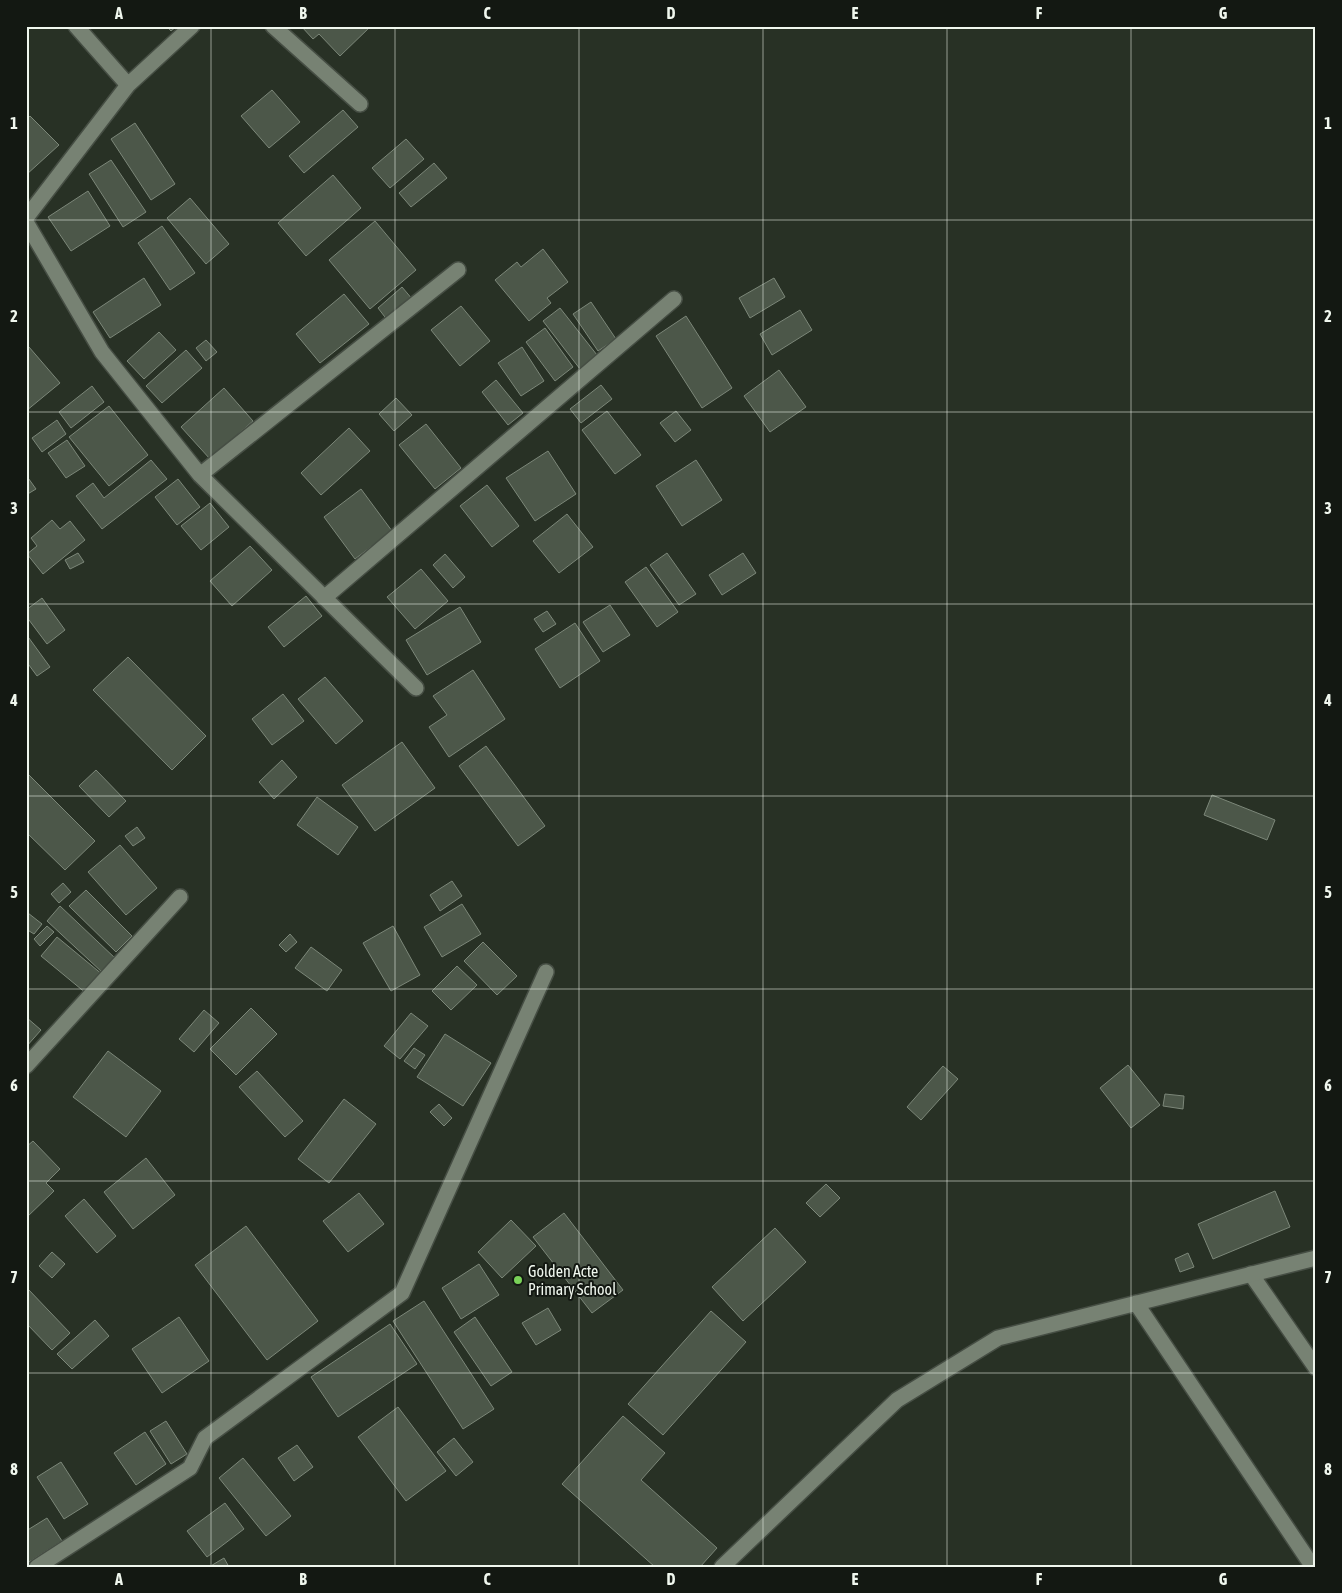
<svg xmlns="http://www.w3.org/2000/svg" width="1342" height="1593" font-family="'Asap Condensed',sans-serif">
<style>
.building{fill:#4c5749;stroke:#7c8779}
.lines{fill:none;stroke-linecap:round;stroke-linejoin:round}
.lane-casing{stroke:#464e44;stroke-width:18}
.street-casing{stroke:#464e44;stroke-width:18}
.lane{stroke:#778273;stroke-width:15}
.street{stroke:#778273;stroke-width:15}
.grid{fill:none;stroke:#f0f7ee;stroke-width:1;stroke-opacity:0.55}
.poi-dot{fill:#79d158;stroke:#131812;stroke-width:2}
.labels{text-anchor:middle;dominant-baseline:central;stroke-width:4;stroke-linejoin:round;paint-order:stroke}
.poi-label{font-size:16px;fill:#f0f7ee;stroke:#131812;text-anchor:start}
.neatline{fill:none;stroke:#f0f7ee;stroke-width:2}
.grid-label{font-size:16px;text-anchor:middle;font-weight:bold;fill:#f0f7ee}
</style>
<rect width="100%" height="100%" fill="#283125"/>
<path class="building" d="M166,26H177L171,31Z
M301,26H371L340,56L319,34L313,39Z
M272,90L300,122L269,148L241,116Z
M343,110L358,127L304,173L289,156Z
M30,116L59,145L26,175V120Z
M135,123L175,184L151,200L111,139Z
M406,139L424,159L390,188L372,168Z
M111,160L146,212L123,227L89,174Z
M434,163L447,178L411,207L399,193Z
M333,175L361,208L306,256L278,223Z
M88,191L110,226L71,251L48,217Z
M190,198L229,244L206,264L167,218Z
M375,221L416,270L370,309L329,260Z
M162,226L195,273L170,290L138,243Z
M543,249L568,282L547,298L551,303L529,321L495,280L517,262L521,267Z
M144,278L161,305L110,338L93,312Z
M774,278L785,297L750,318L739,298Z
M402,287L413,300L388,321L378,308Z
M344,294L369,324L320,363L296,334Z
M591,302L616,339L598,351L573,314Z
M461,306L490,341L460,366L431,330Z
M560,308L597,355L580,369L543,321Z
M800,310L812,330L772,355L760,334Z
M686,316L732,388L702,408L656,336Z
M545,328L573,367L555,381L526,342Z
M159,332L176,350L144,379L127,361Z
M206,340L217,352L206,361L196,348Z
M29,347L60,383L26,411V349Z
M522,347L544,381L521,396L498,363Z
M186,350L202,368L162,403L146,386Z
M779,370L806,407L770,432L744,396Z
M496,380L523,413L508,425L482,392Z
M601,385L612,399L581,423L570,409Z
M92,386L104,402L71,428L59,412Z
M224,388L253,421L210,459L181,427Z
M396,398L412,415L394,431L379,414Z
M109,406L148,455L109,486L69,437Z
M607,411L641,455L615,474L582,430Z
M676,411L691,430L675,442L660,423Z
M57,420L66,434L42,452L32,438Z
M426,424L461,468L435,489L399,445Z
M349,428L370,451L321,495L301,473Z
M67,440L85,466L66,478L48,453Z
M548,451L576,494L535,521L506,478Z
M151,460L167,479L102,529L76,496L93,483L104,498Z
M696,460L722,500L682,526L656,486Z
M26,475L36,489L26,495Z
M178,479L200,507L177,525L155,497Z
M487,485L519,526L492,547L460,506Z
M361,489L392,531L355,559L324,517Z
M210,503L229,527L201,550L181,526Z
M567,514L593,547L559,573L533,541Z
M52,520L60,529L70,521L85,540L43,574L27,554L37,546L31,538Z
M250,546L272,570L232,606L210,581Z
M78,553L84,562L70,569L65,560Z
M667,553L696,594L679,605L650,565Z
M743,553L756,573L722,595L709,575Z
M445,554L465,577L453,588L433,565Z
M646,567L678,612L657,627L625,582Z
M421,569L448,601L415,629L387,597Z
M306,596L322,616L284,647L268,627Z
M42,598L65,630L47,644L26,616V610Z
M610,605L630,635L603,652L583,622Z
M460,607L481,642L427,675L406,640Z
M547,611L556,624L543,632L534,619Z
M575,623L600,661L560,688L535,649Z
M26,634L50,667L37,676L26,661Z
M128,657L206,736L172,770L93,690Z
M473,670L505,719L449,757L429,727L447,715L433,696Z
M325,677L363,721L336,744L298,699Z
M283,694L304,721L272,745L252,719Z
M402,742L435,788L375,831L342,785Z
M486,746L545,826L518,846L459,766Z
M282,760L297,777L274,799L259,782Z
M96,770L126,801L109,817L79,786Z
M26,772L95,841L65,870L26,832Z
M1212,795L1275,820L1267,840L1204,815Z
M317,797L358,827L338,855L297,825Z
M137,827L145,838L133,846L125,836Z
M120,845L157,888L126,915L88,872Z
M452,881L462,896L440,911L430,895Z
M63,883L71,892L59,903L51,894Z
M86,890L132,936L116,952L69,906Z
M462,904L481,934L442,957L424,927Z
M60,906L116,959L103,973L47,921Z
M28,913L42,924L34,934L26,929V915Z
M47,926L54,932L40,946L34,939Z
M393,926L420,975L391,991L363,943Z
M290,934L297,942L286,952L279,945Z
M57,937L103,975L87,994L41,956Z
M483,942L517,976L497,995L464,961Z
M311,947L342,970L327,991L295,968Z
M457,966L477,985L451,1010L432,991Z
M251,1008L277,1034L236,1075L210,1049Z
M204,1010L219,1023L194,1052L179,1039Z
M411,1013L428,1026L400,1059L384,1046Z
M26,1017L41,1030L26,1047Z
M445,1034L491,1063L463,1106L417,1077Z
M414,1048L425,1055L415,1069L404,1061Z
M108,1051L161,1091L126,1137L73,1097Z
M1128,1065L1160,1105L1131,1128L1100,1088Z
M943,1066L958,1079L921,1120L907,1107Z
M257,1071L303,1121L285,1137L239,1087Z
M1165,1094L1184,1096L1183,1109L1163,1106Z
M344,1099L376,1124L329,1183L298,1159Z
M439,1104L452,1118L444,1126L430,1112Z
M33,1141L60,1169L46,1183L54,1191L26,1218V1147Z
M146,1158L175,1195L133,1229L104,1192Z
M826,1184L840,1198L820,1217L806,1203Z
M1275,1191L1290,1227L1213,1259L1198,1224Z
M359,1193L384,1224L348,1252L323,1221Z
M84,1199L116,1236L97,1253L65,1216Z
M564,1213L623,1290L592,1313L533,1237Z
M511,1220L536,1246L502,1278L478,1252Z
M246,1226L318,1321L267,1360L195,1265Z
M775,1228L806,1262L743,1321L712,1287Z
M52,1252L65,1264L52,1278L39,1266Z
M1188,1253L1194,1267L1180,1272L1175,1259Z
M479,1264L499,1295L461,1319L442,1288Z
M28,1289L70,1333L52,1350L26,1323V1290Z
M424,1301L494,1409L463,1429L393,1321Z
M548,1308L561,1330L536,1345L522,1323Z
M711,1311L746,1342L663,1435L628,1404Z
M179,1317L209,1361L162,1393L132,1349Z
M475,1317L512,1372L491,1386L454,1332Z
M95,1320L109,1336L72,1369L57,1354Z
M390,1324L417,1364L338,1417L311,1377Z
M398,1407L446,1471L406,1501L358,1437Z
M623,1416L665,1453L641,1480L717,1548L700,1567H655L562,1484Z
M166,1421L187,1454L171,1464L150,1431Z
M145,1432L166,1464L136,1485L114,1453Z
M454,1438L473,1462L456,1476L437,1452Z
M297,1445L313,1467L294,1481L278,1458Z
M243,1458L291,1516L266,1536L219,1478Z
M61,1462L88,1504L64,1519L37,1477Z
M225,1503L244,1529L207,1557L187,1531Z
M47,1518L62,1541L26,1564V1531Z
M224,1558L229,1567H209Z"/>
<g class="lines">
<g class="lane-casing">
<path id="lane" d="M1251,1274L1316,1368"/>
</g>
<g class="street-casing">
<path id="street" d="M76,26L128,85
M273,26L360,104
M26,218L128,85L192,26
M26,222L102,352L200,475L416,688
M200,475L458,270
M324,598L674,299
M26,1066L180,897
M1136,1303L1313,1567
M37,1567L190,1468L205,1438L402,1293L546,972
M722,1567L897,1400L998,1338L1316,1258"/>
</g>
<use href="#lane" class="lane"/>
<use href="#street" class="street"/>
</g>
<path class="grid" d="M211,26V1567M395,26V1567M579,26V1567M763,26V1567M947,26V1567M1131,26V1567M26,220H1316M26,412H1316M26,604H1316M26,796H1316M26,989H1316M26,1181H1316M26,1373H1316"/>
<circle class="poi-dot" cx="518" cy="1280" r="5"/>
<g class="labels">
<g class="poi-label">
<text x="528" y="1271">Golden Acte<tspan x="528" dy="18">Primary School</tspan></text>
</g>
</g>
<rect width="1342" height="1593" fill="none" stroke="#131812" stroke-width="55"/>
<rect x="28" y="28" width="1286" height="1538" class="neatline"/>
<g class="grid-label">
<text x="119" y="19">A</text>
<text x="303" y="19">B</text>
<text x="487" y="19">C</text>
<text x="671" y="19">D</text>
<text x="855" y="19">E</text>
<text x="1039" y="19">F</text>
<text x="1223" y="19">G</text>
<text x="14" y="129">1</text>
<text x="1328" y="129">1</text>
<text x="14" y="322">2</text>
<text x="1328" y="322">2</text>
<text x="14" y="514">3</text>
<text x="1328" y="514">3</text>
<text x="14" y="706">4</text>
<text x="1328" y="706">4</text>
<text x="14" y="898">5</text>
<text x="1328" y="898">5</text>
<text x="14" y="1091">6</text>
<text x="1328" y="1091">6</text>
<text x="14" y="1283">7</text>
<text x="1328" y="1283">7</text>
<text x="14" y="1475">8</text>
<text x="1328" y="1475">8</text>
<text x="119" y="1585">A</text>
<text x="303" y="1585">B</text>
<text x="487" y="1585">C</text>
<text x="671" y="1585">D</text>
<text x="855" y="1585">E</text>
<text x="1039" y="1585">F</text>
<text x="1223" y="1585">G</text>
</g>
</svg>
